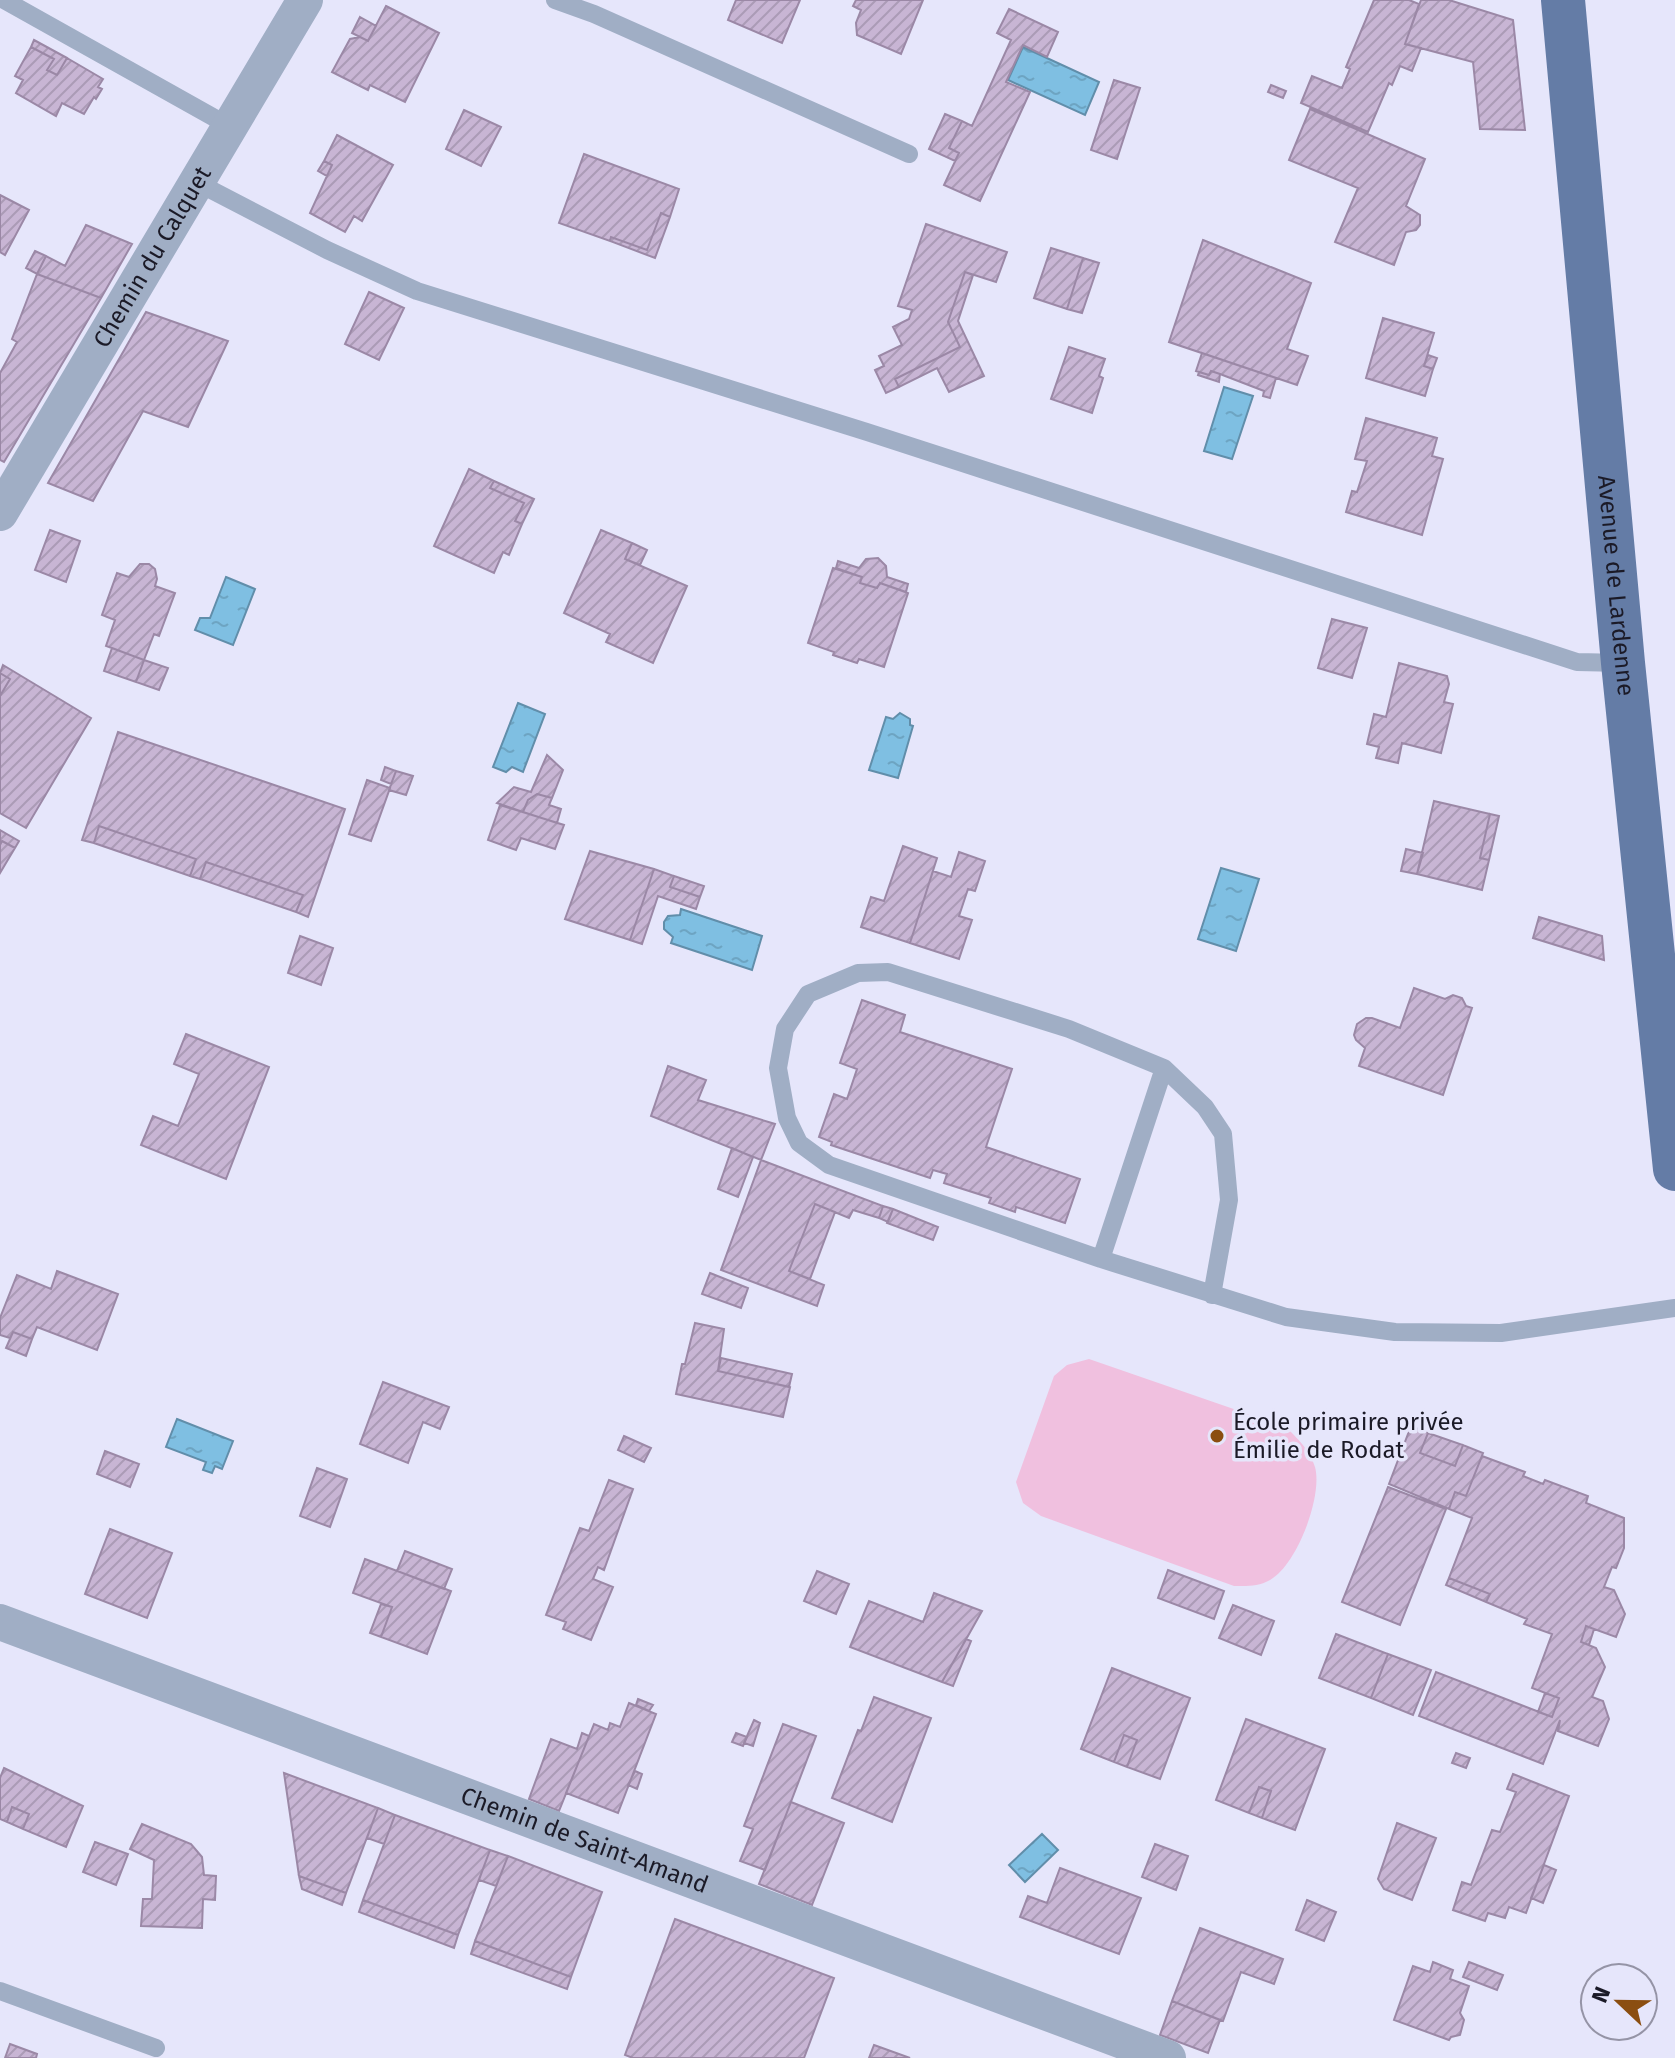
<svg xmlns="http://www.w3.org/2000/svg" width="1675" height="2058" font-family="'Fira Sans',sans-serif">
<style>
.grass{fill:#f0c0df}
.water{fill:url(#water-ripples);stroke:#618eaa;stroke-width:2}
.building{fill:url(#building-hatch);stroke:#9b88a6;stroke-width:2}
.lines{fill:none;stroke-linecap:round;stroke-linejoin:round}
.lane{stroke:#a0aec5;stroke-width:18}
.street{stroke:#a0aec5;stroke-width:36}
.primary{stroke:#647ca6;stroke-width:44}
.poi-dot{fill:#8b4e11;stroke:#e6e6fb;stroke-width:3}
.labels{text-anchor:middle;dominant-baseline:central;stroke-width:7;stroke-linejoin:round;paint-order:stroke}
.street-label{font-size:24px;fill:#1b1a27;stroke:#e6e6fb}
.poi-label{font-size:24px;fill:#1b1a27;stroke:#e6e6fb;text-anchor:start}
</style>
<defs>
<pattern id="water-ripples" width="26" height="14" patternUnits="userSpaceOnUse" patternTransform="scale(2)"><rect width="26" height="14" fill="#7fbfe2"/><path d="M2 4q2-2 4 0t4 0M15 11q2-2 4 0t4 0" fill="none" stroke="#6da4c2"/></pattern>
<pattern id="building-hatch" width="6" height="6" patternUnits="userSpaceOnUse" patternTransform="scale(2)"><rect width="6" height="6" fill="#c8b5d4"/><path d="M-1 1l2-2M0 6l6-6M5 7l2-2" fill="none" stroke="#ab9bb6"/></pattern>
</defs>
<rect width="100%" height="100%" fill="#e6e6fb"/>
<path class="grass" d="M1089,1359L1286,1427C1298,1439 1310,1450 1315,1467C1323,1496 1297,1565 1270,1580C1258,1587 1247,1586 1234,1586L1041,1516L1023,1503L1016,1482L1054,1376L1067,1365Z"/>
<path class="water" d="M1023,47L1099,82L1085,115L1008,80Z
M1224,387L1253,396L1232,459L1204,451Z
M226,577L255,589L233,645L195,630L200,618H210Z
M518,703L545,714L523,772L512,767L506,772L493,767Z
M900,713L910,719V725L913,726L898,778L869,770L886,717L893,719Z
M1221,868L1259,879L1236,951L1198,939Z
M681,909L762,936L752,970L671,943L673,937L664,929V922L668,916L680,915Z
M177,1419L233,1441L222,1469L215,1466L212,1473L203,1470L206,1462L166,1447Z
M1042,1834L1058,1850L1025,1882L1009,1865Z"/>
<path class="building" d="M736,0H800L782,43L728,20Z
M856,0H923L901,54L857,35L856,23L861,10L853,6Z
M1374,0H1409L1419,4L1405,44L1421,48L1412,71L1400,66L1392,85L1389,83L1368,132L1301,103L1312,76L1342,88L1350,69L1346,67Z
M1421,0H1449L1513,20L1525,130L1480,129L1473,62L1405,44Z
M386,6L439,33L405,102L370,85L368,90L332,72L350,39L360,37L368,41Z
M1009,9L1058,32L1047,57L1023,45L1006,82L1030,92L980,201L944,185L959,153L949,148L962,121L972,126L1011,40L997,33Z
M360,17L376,26L368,41L352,33Z
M34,40L67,58L57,75L47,70L54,59L31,47Z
M31,47L54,59L47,70L57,75L67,58L103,79L98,87L102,89L96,99L94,97L84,114L62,103L56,116L16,93L23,80L15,76Z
M1114,80L1140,88L1117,159L1091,150Z
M1271,85L1286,91L1283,98L1268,92Z
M1310,109L1425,159L1406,206L1420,215V225L1416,230L1406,232L1394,265L1335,242L1358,188L1289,160Z
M464,110L501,127L481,166L446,149Z
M945,114L962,121L949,148L959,153L955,161L929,149Z
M337,135L393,165L362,221L354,216L345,232L310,213L332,165L324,161Z
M584,154L679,189L670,217L661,213L647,250L611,237L610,241L559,223Z
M324,161L332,165L327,176L318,171Z
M0,195L29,210L5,255L0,252Z
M661,213L670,217L655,258L610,241L611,237L647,250Z
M926,224L1007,252L996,282L965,272L948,322L960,347L895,379L899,387L886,393L875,370L884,366L879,356L902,345L893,327L909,319L912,310L898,306Z
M86,225L132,244L101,298L37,274L46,256L65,266Z
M1203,240L1311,283L1287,349L1308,356L1297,385L1169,342Z
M1051,248L1083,258L1067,309L1034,298Z
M35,251L46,256L37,274L26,268Z
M1083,258L1099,263L1082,313L1067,309Z
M965,272L973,275L958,321L984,376L949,392L937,368L899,387L895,379L960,347L948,322Z
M37,274L101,298L4,462L0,460V373L17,342L12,339Z
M369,292L404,308L379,360L345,344Z
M146,312L228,341L188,427L143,411L93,501L48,483Z
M1383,318L1434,333L1424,366L1433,369L1425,396L1366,378Z
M1069,347L1105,359L1099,376L1103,378L1092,413L1051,399Z
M1202,353L1276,378L1270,398L1263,396L1264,391L1220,374L1211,371L1209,375L1196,371Z
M1428,355L1437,358L1433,369L1424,366Z
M1211,371L1220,374L1219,382L1198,375L1199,372L1209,375Z
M1366,418L1437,438L1432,456L1443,459L1422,535L1346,512L1352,491L1357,492L1367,461L1355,459Z
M469,469L494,481L490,488L524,503L515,521L522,524L509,555L503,552L494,573L434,546Z
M494,481L534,499L522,524L515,521L524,503L490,488Z
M50,530L80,541L66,582L35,570Z
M601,530L632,543L625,559L687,586L653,663L606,642L610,634L564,613Z
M632,543L647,550L640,565L625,559Z
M878,558L886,566L887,577L908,584L906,592L880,583L877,588L860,583L862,577L836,568L838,561L859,568L866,559Z
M140,564H149L155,569L157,579L155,586L175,593L159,636L154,634L144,660L106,646L115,620L102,615L117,573L129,577Z
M833,568L862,577L860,583L877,588L880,583L908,593L884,667L859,659L857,663L833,655L834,652L808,643Z
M1332,619L1367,628L1352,678L1318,668Z
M112,648L144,660L136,682L104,671Z
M144,660L168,668L159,690L136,682Z
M1399,663L1447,676L1449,684L1444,702L1453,704L1441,753L1402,743L1398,763L1376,758L1379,747L1367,744L1374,714L1386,717Z
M3,665L91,718L26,828L0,813V696L10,679L0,673Z
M0,673L10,679L0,696Z
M118,732L345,809L308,917L296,912L303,895L206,862L200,879L190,876L196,859L99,826L94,843L82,840Z
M547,755L563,770L552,798L537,794L528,800L523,812L497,803L514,787L531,792Z
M385,767L396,771L391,784L381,780Z
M396,771L413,776L406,795L389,790Z
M367,780L390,788L371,841L349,834Z
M537,794L552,798L549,805L561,809L557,823L523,812L528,800Z
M1434,801L1490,814L1480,858L1489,860L1482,890L1417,874Z
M500,805L564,825L555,849L521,838L516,850L488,840Z
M1490,814L1499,816L1489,860L1480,858Z
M99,826L196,859L190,876L94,843Z
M0,830L19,841L15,848L2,841L0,845Z
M2,841L15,848L0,873V845Z
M903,846L937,858L910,943L861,927L871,897L884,901Z
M1406,849L1423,853L1417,874L1401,871Z
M590,851L654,869L630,940L565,919Z
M959,852L985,861L975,891L968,889L959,916L972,920L959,959L910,943L933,871L951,877Z
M206,862L303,895L296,912L200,879Z
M654,869L674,876L670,887L700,897L696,909L658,896L642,944L630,940Z
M674,876L704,886L700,897L670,887Z
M1539,917L1602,936L1604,960L1533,938Z
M300,936L333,948L321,985L288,973Z
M1414,988L1445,999L1453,995L1462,998L1466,1006L1472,1008L1443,1095L1359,1066L1365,1048L1356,1040L1354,1035L1357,1024L1366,1018H1372L1400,1028Z
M862,1000L905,1015L900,1032L1012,1069L986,1147L1080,1179L1065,1223L1016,1207L1015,1212L989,1203L991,1198L944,1183L947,1174L933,1170L930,1178L831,1145L832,1142L819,1137L834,1094L847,1099L857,1069L840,1063Z
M186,1034L269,1067L226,1179L141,1145L153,1116L178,1126L199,1074L174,1064Z
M668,1066L706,1080L698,1100L775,1124L761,1160L651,1116Z
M732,1148L753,1157L738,1197L718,1189Z
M761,1160L883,1206L879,1218L853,1210L849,1218L815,1204L789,1271L824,1285L817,1306L721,1270Z
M815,1204L835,1212L810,1279L789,1271Z
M883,1206L893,1209L888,1222L879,1218Z
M893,1209L938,1227L933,1240L887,1223Z
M57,1271L118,1294L97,1350L37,1327L32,1339L13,1332L10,1338L0,1335V1318L17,1275L51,1289Z
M710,1273L748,1288L741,1308L702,1294Z
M695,1323L724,1329L718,1371L790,1387L783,1417L676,1394L682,1364H685Z
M13,1332L32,1339L26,1356L6,1348Z
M721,1358L792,1374L789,1387L718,1371Z
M383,1382L449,1407L440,1429L423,1422L408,1463L360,1444Z
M1411,1426L1428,1433L1420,1453L1455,1466L1463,1445L1483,1453L1466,1496L1455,1492L1449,1509L1389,1484Z
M1428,1433L1463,1445L1455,1466L1420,1453Z
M624,1436L651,1448L644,1462L618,1450Z
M105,1451L139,1464L130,1487L97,1474Z
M1482,1456L1525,1472L1523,1476L1543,1484L1545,1480L1588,1496L1586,1503L1624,1518V1548L1616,1568L1612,1567L1604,1587L1614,1590L1625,1614L1616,1637L1586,1626L1581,1642L1596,1648L1605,1667L1592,1697L1603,1701L1609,1719L1598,1746L1558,1731L1560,1720L1543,1764L1419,1716L1436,1672L1552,1717L1559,1698L1532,1688L1552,1634L1524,1624L1527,1619L1486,1602L1490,1594L1449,1578L1472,1518L1449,1509L1455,1492L1466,1496Z
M317,1468L347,1479L330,1527L300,1516Z
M609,1480L633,1489L604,1570L598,1567L593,1579L613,1587L591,1640L563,1629L566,1622L546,1615L580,1528L589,1531Z
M1388,1487L1446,1509L1400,1625L1342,1602Z
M110,1529L172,1553L147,1618L85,1594Z
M405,1551L452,1569L444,1589L397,1571Z
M365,1559L451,1591L427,1654L381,1637L392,1607L353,1593Z
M1168,1570L1224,1591L1214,1619L1158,1598Z
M817,1571L849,1584L836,1614L804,1601Z
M1449,1578L1490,1594L1486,1602L1446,1585Z
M934,1593L982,1611L942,1682L850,1647L869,1601L923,1622Z
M381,1604L392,1607L381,1637L370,1633Z
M1233,1605L1274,1621L1261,1655L1219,1638Z
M1586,1626L1594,1629L1589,1645L1581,1642Z
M1336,1634L1388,1654L1371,1698L1319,1678Z
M966,1639L971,1641L953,1686L942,1682Z
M1388,1654L1431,1670L1413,1715L1371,1698Z
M1112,1668L1190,1698L1160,1779L1127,1767L1137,1740L1124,1735L1114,1762L1081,1749Z
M1545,1693L1559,1698L1552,1717L1538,1712Z
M874,1697L931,1718L892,1822L832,1798L858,1730L861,1731Z
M638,1699L653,1705L649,1711L636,1705Z
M629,1703L656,1714L618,1813L566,1793L594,1724L608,1730L610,1723L620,1727Z
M1246,1719L1325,1749L1295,1830L1262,1818L1271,1791L1259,1787L1249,1813L1216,1800Z
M754,1720L760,1723L753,1746L744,1743Z
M783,1724L816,1736L765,1870L740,1861L753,1829L744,1826Z
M582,1733L589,1736L559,1811L529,1799L551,1739L577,1749Z
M736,1733L747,1737L743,1746L732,1742Z
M1124,1735L1137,1740L1127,1767L1114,1762Z
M1456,1753L1470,1758L1466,1768L1452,1763Z
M4,1768L83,1806L66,1847L23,1829L29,1814L12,1807L7,1822L0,1819V1778Z
M635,1771L642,1774L637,1789L628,1785Z
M284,1773L378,1808L346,1893L299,1876Z
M1513,1774L1569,1796L1526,1913L1509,1907L1505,1918L1488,1913L1485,1921L1453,1910L1462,1882L1471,1885L1492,1830L1500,1832L1516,1792L1507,1789Z
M1259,1787L1271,1791L1262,1818L1249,1813Z
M791,1802L844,1823L812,1905L759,1884Z
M12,1807L29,1814L23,1829L7,1822Z
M378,1808L395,1815L384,1844L367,1838Z
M395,1815L490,1850L458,1935L363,1900Z
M1397,1823L1436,1838L1412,1900L1384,1889L1378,1879Z
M142,1824L191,1844L202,1857L204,1875L216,1876L215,1900L203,1899L202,1928L141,1926L143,1899H152L154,1860L130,1849Z
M95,1842L128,1854L116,1885L83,1872Z
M1155,1844L1188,1856L1176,1890L1142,1877Z
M490,1850L508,1856L496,1886L479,1880Z
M508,1856L602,1892L571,1977L475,1941Z
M1544,1865L1556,1870L1543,1903L1531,1898Z
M1060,1868L1141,1898L1119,1954L1020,1917L1028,1896L1047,1903Z
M299,1876L346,1893L342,1905L302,1889Z
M363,1900L458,1935L454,1948L359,1912Z
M1307,1900L1336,1912L1324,1941L1296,1930Z
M675,1919L834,1978L804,2058H633L625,2055Z
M1200,1928L1283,1959L1274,1984L1241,1972L1223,2021L1172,2001Z
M475,1941L571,1977L567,1989L471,1954Z
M1433,1962L1453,1970L1450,1979L1469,1986L1460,2013L1464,2020L1460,2035L1451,2037L1449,2040L1394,2020L1413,1966L1430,1972Z
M1469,1962L1503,1975L1497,1990L1463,1977Z
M1172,2001L1220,2020L1208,2053L1160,2035Z
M10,2044L37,2054L36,2058H5Z
M874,2045L910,2058H869Z"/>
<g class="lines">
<path class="lane" d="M4,0L229,126
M555,0L594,14L909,154
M196,182L327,250L417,291L867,432L1577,662L1623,663
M1101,1259L1164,1068
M1212,1295L1229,1200L1223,1134L1205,1107L1164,1068L1069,1029L888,972L858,973L808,994L785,1029L778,1068L787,1118L799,1143L829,1165L1101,1259L1286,1317L1395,1332L1501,1333L1675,1308
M0,1991L156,2048"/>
<g class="street">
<path id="s1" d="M0,513L305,0"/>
<path id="s2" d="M0,1622L1168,2058"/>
</g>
<path class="primary" id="s3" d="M1563,0L1623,663L1675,1169"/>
</g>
<circle class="poi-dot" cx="1217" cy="1436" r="8"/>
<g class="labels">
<g class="street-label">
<text stroke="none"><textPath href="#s1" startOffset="298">Chemin du Calquet</textPath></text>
<text stroke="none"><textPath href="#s3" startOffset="588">Avenue de Lardenne</textPath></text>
<text stroke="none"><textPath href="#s2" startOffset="624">Chemin de Saint-Amand</textPath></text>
</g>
<g class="poi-label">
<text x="1233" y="1422">École primaire privée<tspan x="1233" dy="28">Émilie de Rodat</tspan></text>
</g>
</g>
<g transform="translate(1619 2002) rotate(292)"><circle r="38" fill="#e6e6fb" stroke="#9594a6" stroke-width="2"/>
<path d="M0-6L14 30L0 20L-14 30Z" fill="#8b4e11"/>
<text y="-12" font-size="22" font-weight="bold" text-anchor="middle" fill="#1b1a27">N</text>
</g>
</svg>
